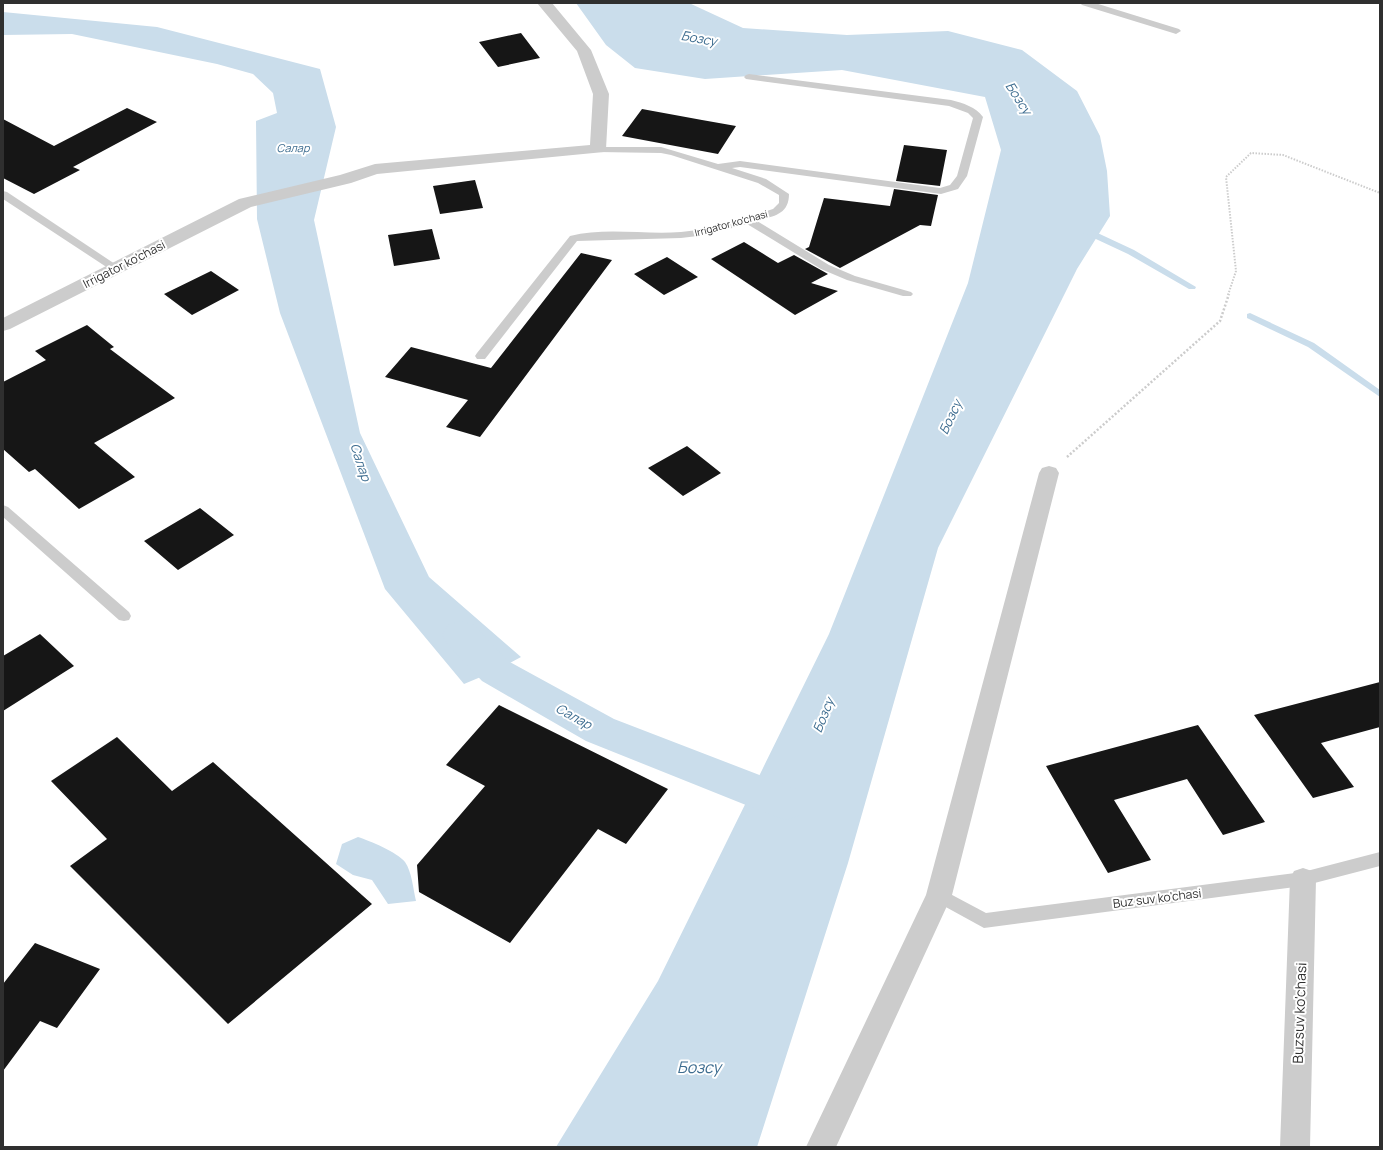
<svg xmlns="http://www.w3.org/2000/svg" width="1383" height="1150" font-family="Manrope,sans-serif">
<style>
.water{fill:#caddeb}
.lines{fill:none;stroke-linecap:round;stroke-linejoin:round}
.stream{fill:#caddeb;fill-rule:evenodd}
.canal{fill:#caddeb;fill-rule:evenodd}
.building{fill:#161616}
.path-far1{stroke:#ccc;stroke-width:2;stroke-dasharray:1.5 1.5;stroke-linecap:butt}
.path{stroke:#ccc;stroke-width:2.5;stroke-dasharray:2 2;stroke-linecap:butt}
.lane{fill:#ccc;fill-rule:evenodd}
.street{fill:#ccc;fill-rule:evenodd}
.labels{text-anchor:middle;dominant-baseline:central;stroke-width:4;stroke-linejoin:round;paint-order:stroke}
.far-street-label{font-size:10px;fill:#2f2f2f;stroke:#fff}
.far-water-label{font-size:11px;font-style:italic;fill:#3e6d90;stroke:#fff}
.street-label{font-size:12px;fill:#2f2f2f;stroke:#fff}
.water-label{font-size:13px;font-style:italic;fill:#3e6d90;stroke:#fff}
.near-street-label{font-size:14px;fill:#2f2f2f;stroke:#fff}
.near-water-label{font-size:16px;font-style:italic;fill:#3e6d90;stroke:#fff}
</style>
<rect width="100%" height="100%" fill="#fff"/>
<path class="water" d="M576,3H689L743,28L847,35L948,31L1022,50L1077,91L1100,136L1107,171L1110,216L1077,269L938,548L848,863L757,1147H556L658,981L829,634L968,283L1001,150L985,97L842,70L705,79L635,68L606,45Z
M3,12L157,27L320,69L336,127L314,220L360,433L429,577L521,657L495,671L464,684L385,589L280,313L257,219L256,121L277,113L273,93L253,74L217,64L72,34L3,35Z
M358,837C370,841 397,852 405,862C412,872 413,889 416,901L388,904L372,880L353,875L336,864L342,844Z"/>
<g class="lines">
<path class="stream" d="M1083,229H1089L1134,250L1196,287L1195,289H1189L1128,254L1083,233Z
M1250,313L1314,343L1380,390V397L1308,347L1247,318V314Z"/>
<path class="canal" d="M461,621L474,625L508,661L614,719L801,791L807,803L801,815L786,820L771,815L586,741L482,681L448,645L442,635L448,625Z"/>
</g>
<path class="building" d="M521,33L540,58L498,67L479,42Z
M127,108L157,122L73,167L80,170L34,194L3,178V119L54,146Z
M642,109L702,120L736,126L718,154L622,136Z
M904,145L947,150L940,186L896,181Z
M475,180L483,208L440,214L433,186Z
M894,189L938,195L931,226L920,225L840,268L805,249L809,247L824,198L890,206Z
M432,229L440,259L394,266L388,235Z
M744,242L778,263L794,255L828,274L811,283L838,291L795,315L711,259Z
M581,253L612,260L480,437L446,427L468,400L385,377L411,347L491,368Z
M667,257L698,277L664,295L634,274Z
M211,271L239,290L192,315L164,294Z
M87,325L114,347L110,349L175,398L94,443L135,477L79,509L35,469L29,472L3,449V382L46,360L35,351Z
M687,446L721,473L683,496L648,468Z
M200,508L234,535L178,570L144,541Z
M40,634L74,666L3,711V656Z
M1380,682V727L1321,743L1354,787L1313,798L1254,715Z
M499,705L668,789L626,844L598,829L510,943L419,892L417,865L485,786L446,765Z
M1198,725L1265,822L1223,835L1187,779L1114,800L1151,860L1108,873L1046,766Z
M117,737L172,791L213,762L372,904L228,1024L70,866L107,839L51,781Z
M35,943L100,969L57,1028L40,1021L3,1071V984Z"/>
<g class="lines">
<path class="path-far1" d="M1228,295L1236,271L1226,177L1251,153L1283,155L1380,193"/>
<path class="path" d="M1067,457L1220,321L1229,294"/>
<path class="lane" d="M1080,3H1095L1179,29L1181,31L1176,34L1173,33L1082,5Z
M749,74L951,100C963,103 976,107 983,117L967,176L958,189L941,194L740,167L732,168L766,179L789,194C789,215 773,216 757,221L829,265L855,276L911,292L913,294L911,296H903L847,280L821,269L747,224L706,235L681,238L577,241L485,359H477L475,356L477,353L570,236C605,227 645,235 681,232C713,229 743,218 773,209L779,203V195L758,183L671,155L661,153L598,152L594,151L593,149L594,147H661L718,164L740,161L940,188L950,185L957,176L973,118L968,113L949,106L746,79L744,77L746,75Z
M3,191L7,192L121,268L115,271L111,270L3,199Z
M3,505L8,507L129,612L131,616L129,620L124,621L119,620L3,517Z
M1380,852V866L1303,886L984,928L933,900L931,895L933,890L939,888L986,913L1303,872Z"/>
<path class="street" d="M537,3H552L591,50L609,94L606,149L604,152L377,174L351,183L251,207L10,329L3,331V318L239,199L340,175L375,164L590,145L593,94L577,51Z
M1049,466L1056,468L1059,473L952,895L836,1147H806L926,895L1039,473L1042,468Z
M1303,868L1312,871L1316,879L1310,1147H1280L1290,879L1294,871Z"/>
</g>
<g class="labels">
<g class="far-street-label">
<text transform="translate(731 223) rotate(-15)">Irrigator ko'chasi</text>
</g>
<g class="far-water-label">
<text x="293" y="147">Салар</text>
</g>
<g class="street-label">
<text transform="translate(124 264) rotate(-27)">Irrigator ko'chasi</text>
<text transform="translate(1157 898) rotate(-7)">Buz suv ko'chasi</text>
</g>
<g class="water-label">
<text transform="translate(699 38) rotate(10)">Бозсу</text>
<text transform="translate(1019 98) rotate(57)">Бозсу</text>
<text transform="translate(950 417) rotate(-65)">Бозсу</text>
<text transform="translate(361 462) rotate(72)">Салар</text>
<text transform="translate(823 715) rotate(-68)">Бозсу</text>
<text transform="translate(574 716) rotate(29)">Салар</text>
</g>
<g class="near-street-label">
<text transform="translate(1299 1013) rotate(-88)">Buzsuv ko'chasi</text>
</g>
<g class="near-water-label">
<text x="699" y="1067">Бозсу</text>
</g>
</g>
<rect width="1383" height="1150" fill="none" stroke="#2f2f2f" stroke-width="8"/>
</svg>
